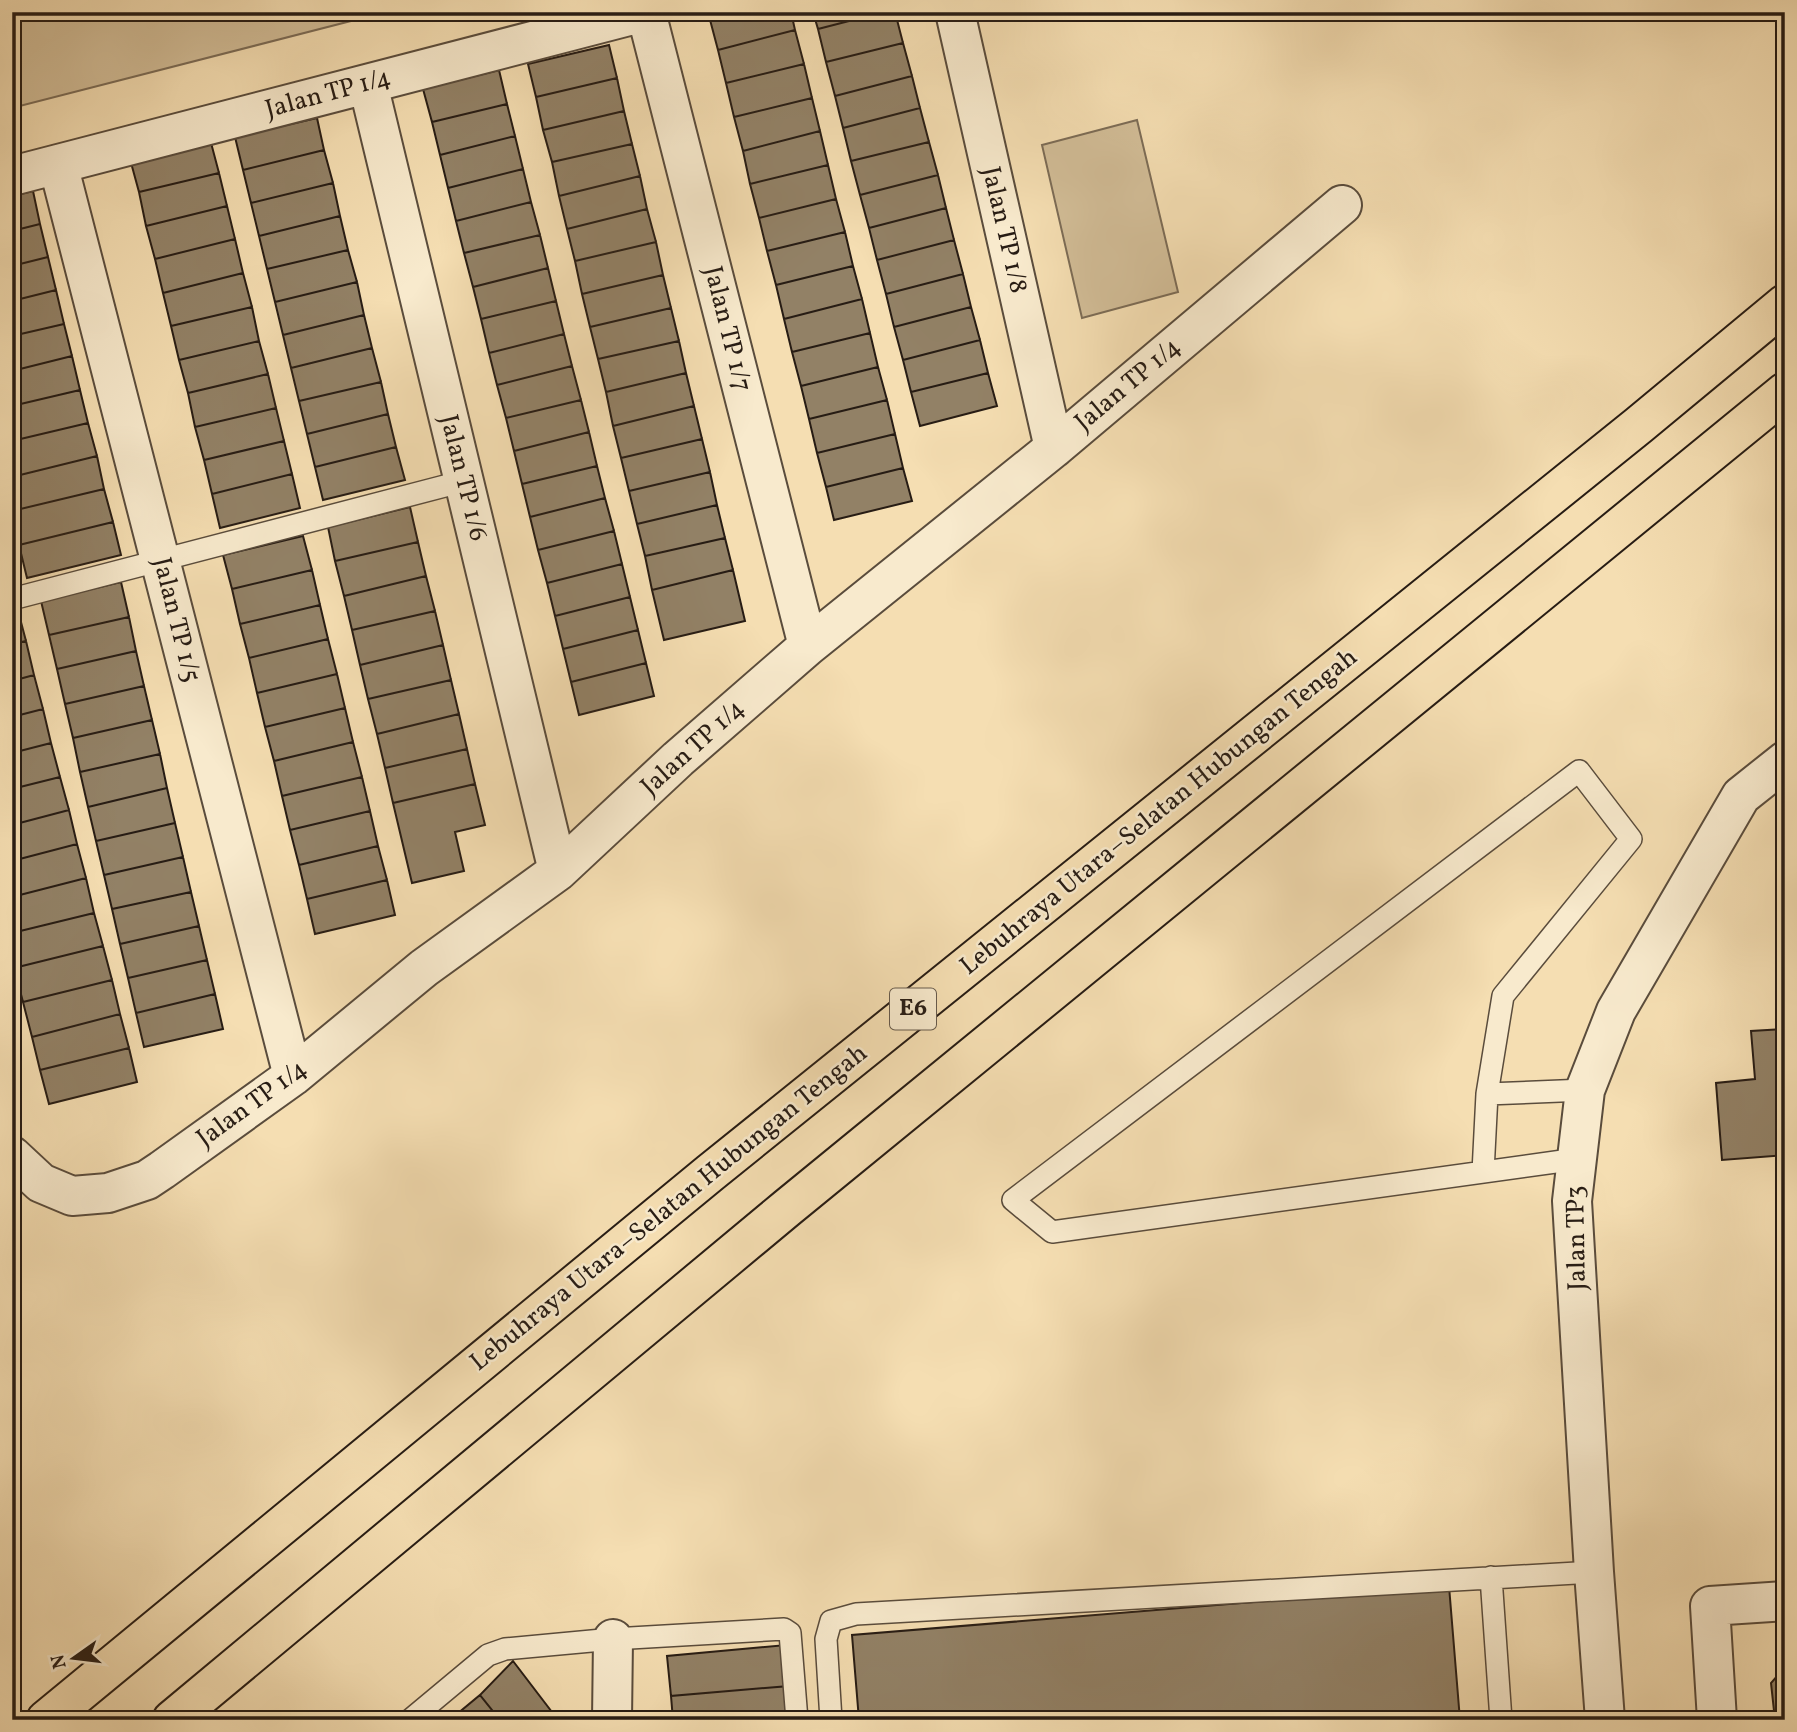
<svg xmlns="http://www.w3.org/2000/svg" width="1797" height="1732" font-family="Vollkorn,serif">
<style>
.green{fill:#d2bd97;stroke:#7c6c56;stroke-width:2}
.building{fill:#928166;stroke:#271c14;stroke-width:2}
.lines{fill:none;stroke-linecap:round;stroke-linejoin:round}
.service-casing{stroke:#5a4c3c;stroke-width:24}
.minor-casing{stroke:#5a4c3c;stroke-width:42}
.motorway-casing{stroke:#271c14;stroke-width:42}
.service{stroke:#f8eacd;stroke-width:21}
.minor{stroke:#f8eacd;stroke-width:38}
.motorway{stroke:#f5deb2;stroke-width:38}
.labels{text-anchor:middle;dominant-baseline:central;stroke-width:5;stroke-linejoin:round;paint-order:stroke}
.shield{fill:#f8eacd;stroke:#665a4c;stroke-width:2}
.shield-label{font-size:24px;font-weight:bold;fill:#271c14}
.street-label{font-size:26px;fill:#271c14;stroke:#f8eacd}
</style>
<rect width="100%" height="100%" fill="#f5deb2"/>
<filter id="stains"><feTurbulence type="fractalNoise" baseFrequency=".00286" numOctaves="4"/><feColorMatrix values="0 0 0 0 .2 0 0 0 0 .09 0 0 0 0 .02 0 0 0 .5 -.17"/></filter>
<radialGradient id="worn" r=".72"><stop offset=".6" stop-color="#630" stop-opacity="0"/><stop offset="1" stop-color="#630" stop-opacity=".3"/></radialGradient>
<path class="green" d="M12,12H386L12,108Z
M1137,120L1178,292L1082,318L1042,145Z"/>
<path class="building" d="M724,12H791L795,30L718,50L709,16Z
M813,12H884L818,29Z
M884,12H895L903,43L826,62L818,29Z
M795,30L804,64L726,83L718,50Z
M903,43L912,76L835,96L826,62Z
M609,45L617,78L536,97L528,64Z
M804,64L812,98L734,117L726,83Z
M499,70L507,104L432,122L423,89Z
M912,76L920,108L843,128L835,96Z
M617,78L624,111L543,130L536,97Z
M812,98L820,131L743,151L734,117Z
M507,104L515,136L440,155L432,122Z
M920,108L929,142L851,161L843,128Z
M624,111L632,144L552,162L543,130Z
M317,118L324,150L243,170L235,137Z
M820,131L828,165L750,184L743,151Z
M515,136L523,169L448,188L440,155Z
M210,139L219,173L139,192L130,159Z
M929,142L938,175L860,195L851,161Z
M632,144L640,176L559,196L552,162Z
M324,150L333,183L251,203L243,170Z
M828,165L836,199L759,218L750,184Z
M523,169L531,202L456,221L448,188Z
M219,173L227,206L146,226L139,192Z
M938,175L946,208L869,228L860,195Z
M640,176L647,209L567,229L559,196Z
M333,183L340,216L259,236L251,203Z
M33,191L40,224L12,231V196Z
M836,199L845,232L767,251L759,218Z
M531,202L540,235L464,253L456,221Z
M227,206L235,239L155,259L146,226Z
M946,208L954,240L877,260L869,228Z
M647,209L656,242L575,261L567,229Z
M340,216L348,250L267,269L259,236Z
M40,224L48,257L12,266V231Z
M845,232L853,266L776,285L767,251Z
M540,235L548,268L473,287L464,253Z
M235,239L243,273L163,293L155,259Z
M954,240L963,274L886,294L877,260Z
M656,242L663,275L582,294L575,261Z
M348,250L357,282L275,302L267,269Z
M48,257L56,290L12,301V266Z
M853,266L862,299L784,319L776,285Z
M548,268L556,301L481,319L473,287Z
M243,273L252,307L171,326L163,293Z
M963,274L971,307L894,327L886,294Z
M663,275L671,308L590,327L582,294Z
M357,282L364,315L283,335L275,302Z
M56,290L64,324L12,336V301Z
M862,299L870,333L792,352L784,319Z
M556,301L564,334L489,353L481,319Z
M252,307L259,341L179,360L171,326Z
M971,307L980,340L903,360L894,327Z
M671,308L679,341L598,359L590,327Z
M364,315L372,348L291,368L283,335Z
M64,324L72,356L12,371V336Z
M870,333L878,367L801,386L792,352Z
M564,334L572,366L497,385L489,353Z
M980,340L988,373L911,392L903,360Z
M259,341L268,374L188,393L179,360Z
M679,341L686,373L606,392L598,359Z
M372,348L381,382L299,401L291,368Z
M72,356L80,390L12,406V371Z
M572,366L581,400L506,418L497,385Z
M878,367L887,400L809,419L801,386Z
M686,373L694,406L613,426L606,392Z
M988,373L997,406L920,426L911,392Z
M268,374L276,408L195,427L188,393Z
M381,382L388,414L307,434L299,401Z
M80,390L88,423L12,441V406Z
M581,400L589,432L514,451L506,418Z
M887,400L895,434L817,453L809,419Z
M694,406L702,439L621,458L613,426Z
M276,408L284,441L204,460L195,427Z
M388,414L396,447L315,467L307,434Z
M88,423L97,456L12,477V441Z
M589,432L597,466L522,484L514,451Z
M895,434L903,468L826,487L817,453Z
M702,439L710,472L629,491L621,458Z
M284,441L292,474L212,494L204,460Z
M396,447L405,480L323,500L315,467Z
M97,456L104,489L12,511V477Z
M597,466L605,498L530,517L522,484Z
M903,468L912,501L834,520L826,487Z
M710,472L717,505L637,524L629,491Z
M292,474L300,508L220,528L212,494Z
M104,489L113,522L19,545L12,520V511Z
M605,498L614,531L538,550L530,517Z
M717,505L725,538L645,556L637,524Z
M410,507L418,542L335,561L328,527Z
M113,522L121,555L27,578L19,545Z
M614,531L622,564L547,583L538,550Z
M303,536L312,570L232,589L223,555Z
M725,538L733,570L652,590L645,556Z
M418,542L426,576L344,596L335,561Z
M622,564L630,597L555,616L547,583Z
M312,570L320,605L240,624L232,589Z
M733,570L745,621L664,640L652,590Z
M426,576L435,611L352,630L344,596Z
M121,582L129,617L49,635L41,601Z
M630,597L638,630L563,649L555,616Z
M320,605L328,639L249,658L240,624Z
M17,607L26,641L12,644V608Z
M435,611L443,645L360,665L352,630Z
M129,617L136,651L57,669L49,635Z
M638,630L646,663L571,682L563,649Z
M328,639L337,674L257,693L249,658Z
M26,641L34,675L12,681V644Z
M443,645L451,680L368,699L360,665Z
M136,651L144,686L65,704L57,669Z
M646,663L654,696L579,715L571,682Z
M337,674L345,708L265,727L257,693Z
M34,675L43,709L12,717V681Z
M451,680L459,714L377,734L368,699Z
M144,686L152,720L73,738L65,704Z
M345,708L353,742L274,761L265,727Z
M43,709L51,743L12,753V717Z
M459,714L467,749L385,768L377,734Z
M152,720L160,754L80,772L73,738Z
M353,742L362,777L282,796L274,761Z
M51,743L60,777L12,789V753Z
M467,749L475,784L393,803L385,768Z
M160,754L167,788L88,807L80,772Z
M60,777L69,810L12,825V789Z
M362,777L370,811L290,830L282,796Z
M475,784L485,825L455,832L464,871L412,883L393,803Z
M167,788L175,823L96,841L88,807Z
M69,810L77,844L12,861V825Z
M370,811L378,846L299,865L290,830Z
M175,823L183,857L104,875L96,841Z
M77,844L86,878L12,897V861Z
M378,846L387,880L307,899L299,865Z
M183,857L191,892L112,909L104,875Z
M86,878L94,913L12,933V897Z
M387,880L395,915L315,934L307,899Z
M191,892L199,926L120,944L112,909Z
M94,913L103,946L14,968L12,960V933Z
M199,926L207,960L128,978L120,944Z
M103,946L112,980L23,1002L14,968Z
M207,960L215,994L136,1013L128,978Z
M1782,968H1785V1012Z
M112,980L120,1014L32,1037L23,1002Z
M215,994L223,1029L144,1047L136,1013Z
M120,1014L129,1048L40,1070L32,1037Z
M1785,1029V1155L1722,1160L1716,1083L1755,1079L1751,1031Z
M129,1048L137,1082L49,1104L40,1070Z
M1449,1586L1460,1720H859L852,1635Z
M786,1645L789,1686L671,1696L667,1656Z
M513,1661L558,1720H500L480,1695Z
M1785,1667V1720H1775L1771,1683Z
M789,1686L792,1720H673L671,1696Z
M480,1695L500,1720H451V1719Z"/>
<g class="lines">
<g class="service-casing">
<path id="service" d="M12,599L464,481
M1577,1159L1052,1232L1013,1200L1579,771L1631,839L1503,996L1487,1094L1585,1090
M1483,1172L1487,1094
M1491,1577L1501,1720
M410,1720L488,1655L505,1649L613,1639L784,1629L790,1633L797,1720
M831,1720L826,1639L831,1621L856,1614L1594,1572"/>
</g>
<g class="minor-casing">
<path id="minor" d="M646,12L808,646
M955,12L1054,448
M368,84L558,871
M58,164L293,1076
M12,176L644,12
M12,1156L41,1183L72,1196L108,1193L147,1180L162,1170L293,1076L424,968L558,871L678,759L808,646L1054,448L1342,205
M612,1720L613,1639
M1605,1720L1594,1572L1572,1201L1585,1090L1616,1011L1741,796L1785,761
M1717,1720L1710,1606L1785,1601"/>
</g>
<g class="motorway-casing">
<path id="motorway" d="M46,1720L710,1173L1639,425L1785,304
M172,1720L787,1208L1785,392"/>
</g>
<use href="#service" class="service"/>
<use href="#minor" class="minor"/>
<use href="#motorway" class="motorway"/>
</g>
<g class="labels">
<rect class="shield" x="890" y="988.5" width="46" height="41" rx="5"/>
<g class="shield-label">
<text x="913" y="1009">E6</text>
</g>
<g class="street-label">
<text transform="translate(328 94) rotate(-15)">Jalan TP 1/4</text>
<text transform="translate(1004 230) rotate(77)">Jalan TP 1/8</text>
<text transform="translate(727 329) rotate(76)">Jalan TP 1/7</text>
<text transform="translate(1128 385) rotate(-40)">Jalan TP 1/4</text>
<text transform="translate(463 478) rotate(76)">Jalan TP 1/6</text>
<text transform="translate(176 620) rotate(76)">Jalan TP 1/5</text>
<text transform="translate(693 748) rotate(-42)">Jalan TP 1/4</text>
<text transform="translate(1159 812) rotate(-39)">Lebuhraya Utara–Selatan Hubungan Tengah</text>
<text transform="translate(252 1104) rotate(-36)">Jalan TP 1/4</text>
<text transform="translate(669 1208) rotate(-39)">Lebuhraya Utara–Selatan Hubungan Tengah</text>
<text transform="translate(1577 1238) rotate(-91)">Jalan TP3</text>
</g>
</g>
<rect width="1797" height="1732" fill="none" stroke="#f5deb2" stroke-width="42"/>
<rect x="14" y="14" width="1769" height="1704" fill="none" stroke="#271c14" stroke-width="3.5"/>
<rect x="21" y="21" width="1755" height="1690" fill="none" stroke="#271c14" stroke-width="2"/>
<g transform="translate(74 1658) rotate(256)" stroke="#f8eacd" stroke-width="5" paint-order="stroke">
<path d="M0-5L12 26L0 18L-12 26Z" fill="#271c14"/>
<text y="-10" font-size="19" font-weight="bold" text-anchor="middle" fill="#271c14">N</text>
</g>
<rect width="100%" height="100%" filter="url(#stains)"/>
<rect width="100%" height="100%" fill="url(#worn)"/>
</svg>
